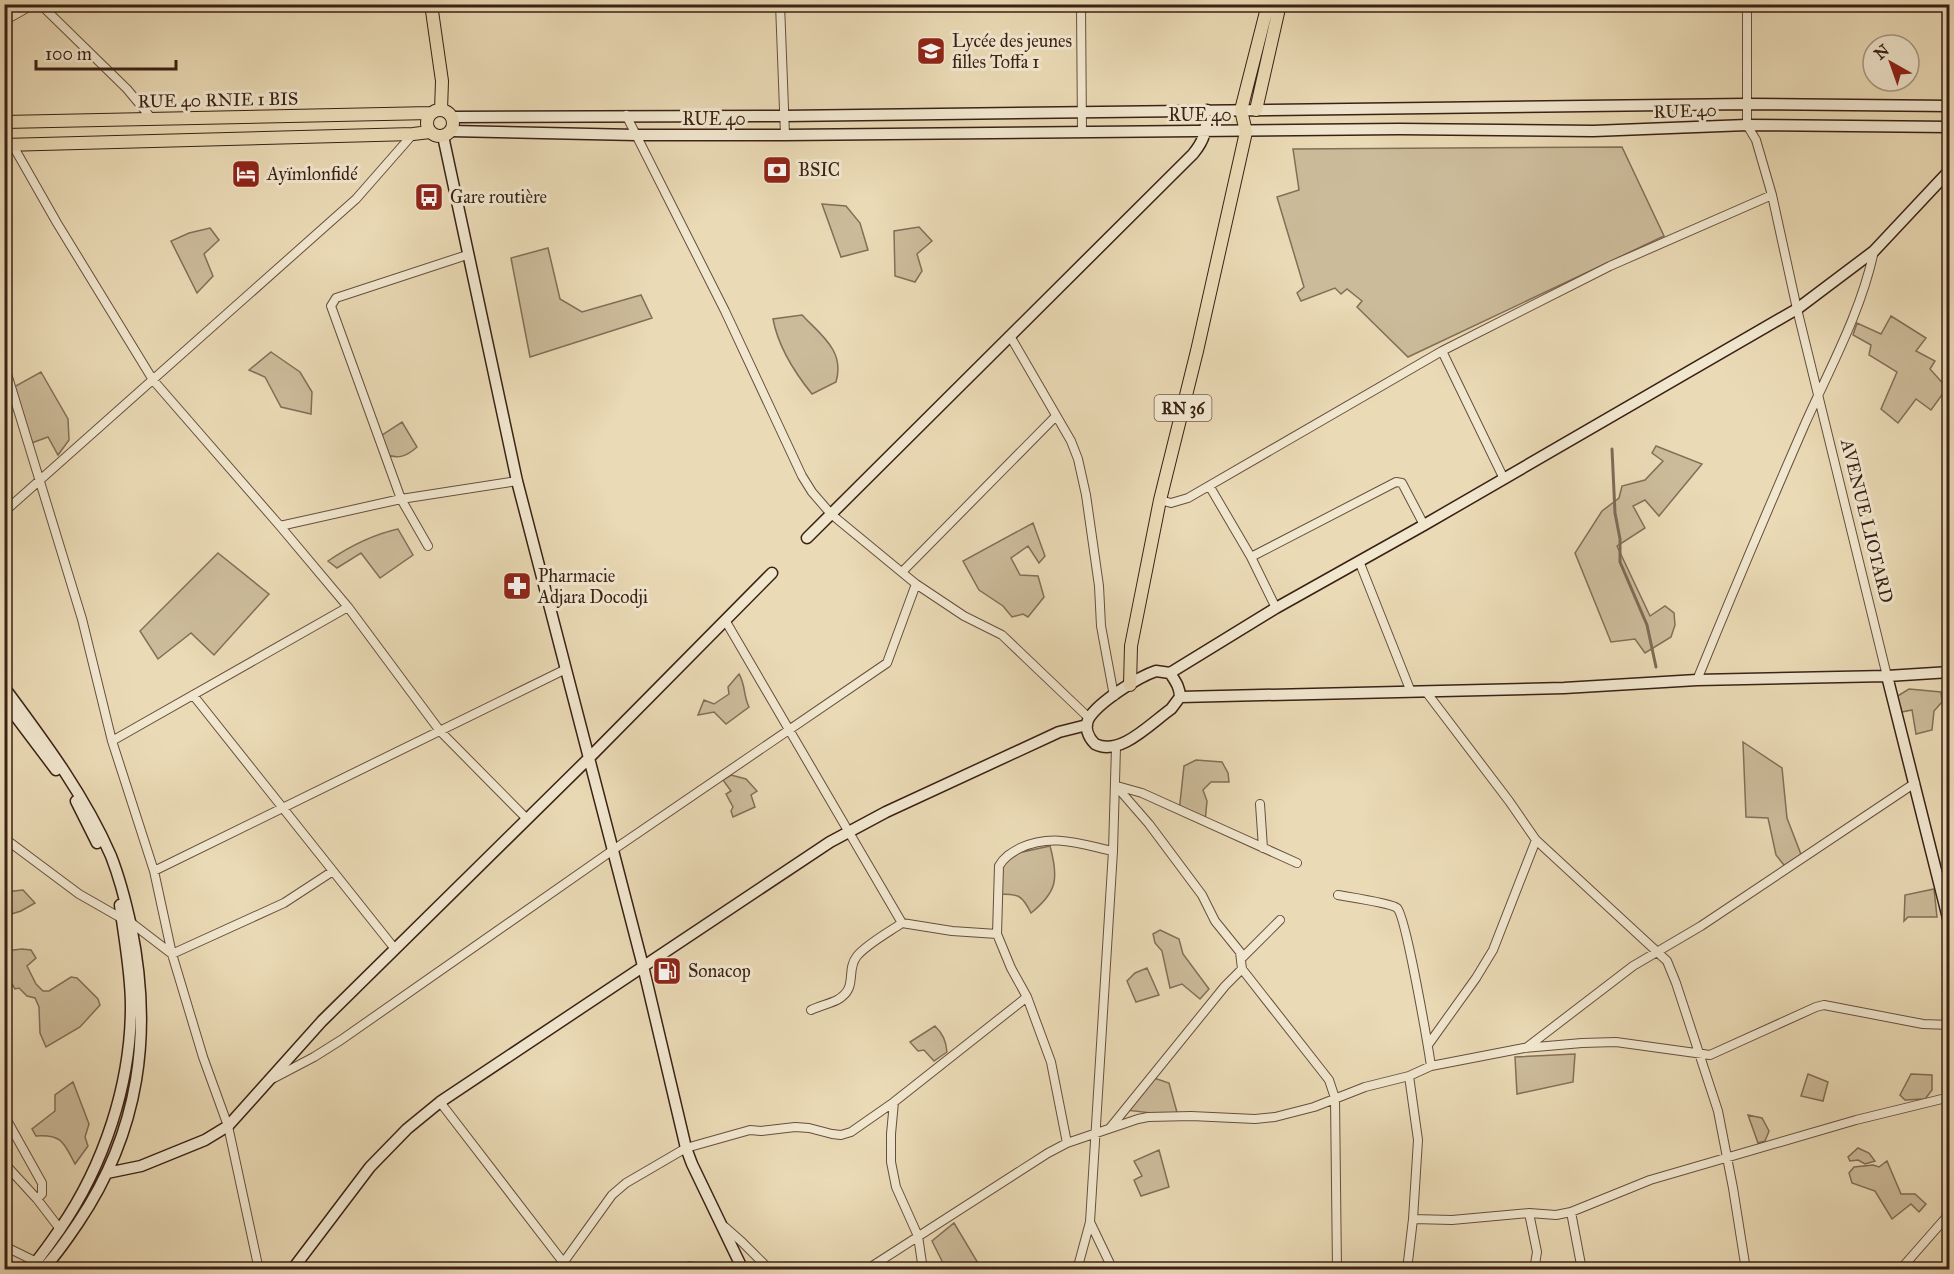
<svg xmlns="http://www.w3.org/2000/svg" width="1954" height="1274" font-family="'IM FELL Great Primer',serif">
<style>
.green{fill:#ccbb9a;stroke:#836e58;stroke-width:1.5}
.lines{fill:none;stroke-linecap:round;stroke-linejoin:round}
.stream{stroke:#806a55;stroke-width:3}
.street-casing{stroke:#664f3e;stroke-width:10}
.secondary-casing{stroke:#3a2116;stroke-width:13}
.primary-casing{stroke:#3a2116;stroke-width:14}
.street{stroke:#f1e7cf;stroke-width:8}
.secondary{stroke:#f1e7cf;stroke-width:10}
.primary{stroke:#eadab5;stroke-width:12}
.labels{text-anchor:middle;dominant-baseline:central;stroke-width:6;stroke-linejoin:round;paint-order:stroke}
.shield{fill:#f1e7cf;stroke:#715c4e;stroke-width:1.5}
.shield-label{font-size:16px;font-weight:bold;fill:#3a2116}
.poi-label{font-size:18px;fill:#3a2116;stroke:#f1e7cf;text-anchor:start}
.street-label{font-size:18px;fill:#3a2116;stroke:#f1e7cf}
</style>
<rect width="100%" height="100%" fill="#eadab5"/>
<filter id="stains"><feTurbulence type="fractalNoise" baseFrequency=".00333" numOctaves="4"/><feColorMatrix values="0 0 0 0 .2 0 0 0 0 .09 0 0 0 0 .02 0 0 0 .5 -.17"/></filter>
<radialGradient id="worn" r=".72"><stop offset=".6" stop-color="#630" stop-opacity="0"/><stop offset="1" stop-color="#630" stop-opacity=".3"/></radialGradient>
<path class="green" d="M1622,147L1664,236L1408,357L1357,307L1362,301L1347,289L1341,294L1335,288L1301,301L1297,293L1304,287L1277,197L1299,190L1293,149Z
M822,204L846,206L860,223L868,250L841,257Z
M919,227L932,241L917,254L922,271L915,282L895,276L894,231Z
M210,228L219,240L204,254L213,276L197,293L171,241L189,233Z
M548,248L560,299L582,312L641,295L652,318L530,357L511,258Z
M802,315C822,336 845,351 836,382L812,394C795,373 778,346 773,319Z
M1891,316L1926,338L1916,351L1935,361L1930,369L1947,388L1931,410L1916,399L1898,423L1881,409L1897,372L1869,355L1871,345L1853,335L1857,323L1881,334Z
M271,352L300,372L312,392L311,414L281,407L265,377L249,370Z
M41,372L68,419L69,440L58,455L48,437L29,444L12,388Z
M402,422L417,447C407,456 398,460 385,454L382,435Z
M1656,446L1702,464L1659,516L1645,500L1633,506L1645,528L1617,546L1650,616L1665,606L1674,613L1675,625L1671,637L1645,653L1635,639L1611,642L1575,553L1602,511L1619,498L1622,486L1645,480L1663,461L1652,453Z
M1033,523L1045,556L1039,563L1028,546L1011,558L1020,575L1038,576L1044,597L1028,617L1023,614L1012,617L1003,606L979,590L963,561Z
M398,529L413,555L380,578L361,553L337,568L328,561C350,546 371,535 398,529Z
M218,553L269,594L214,655L191,633L158,659L140,631Z
M739,674C746,686 743,695 749,707L726,724L714,712L698,715L704,700L714,704L729,694L728,687Z
M1909,689L1941,692L1942,702L1934,711L1932,730L1916,734L1912,710L1897,713L1896,697Z
M1743,742L1782,768L1787,818L1802,857L1787,869L1776,855L1768,818L1746,817Z
M1196,760L1222,762L1228,773L1229,782H1211L1203,790L1207,801L1205,822L1179,812L1184,766Z
M731,775L746,779L757,791L751,795L755,807L733,817L731,811L733,807L726,794L731,791L723,780Z
M1050,846C1059,879 1057,892 1031,913C1022,895 1019,894 998,894L999,866L1018,853Z
M1934,889L1937,917H1908L1904,921L1905,895Z
M23,890L35,903L21,911L5,916V892Z
M1160,930L1179,939L1183,954L1209,989L1200,999L1182,984L1170,988L1162,951L1155,943L1153,934Z
M22,949L31,950L36,958L27,966L36,984L43,991H49L71,977L77,978L98,999L100,1005L80,1027L46,1047L40,1033L39,1007L35,998L27,996L19,988L15,989L9,979L5,976V951Z
M1147,968L1159,995L1136,1002L1127,981L1135,973Z
M935,1026C943,1034 946,1041 947,1052L934,1061L924,1050L918,1051L910,1042Z
M1575,1054L1573,1082L1517,1094L1515,1057Z
M1808,1074L1828,1082L1823,1101L1801,1096Z
M1911,1074L1932,1075V1090L1925,1099L1905,1100L1900,1095Z
M1151,1077L1169,1083L1178,1116L1125,1110Z
M73,1082L89,1124L85,1137L88,1146L75,1164C64,1143 62,1134 36,1136L32,1129L55,1111V1095Z
M1748,1115L1762,1118L1769,1131L1765,1141L1758,1143Z
M1858,1148L1869,1153L1875,1161L1865,1164L1858,1160L1850,1161L1848,1157Z
M1159,1150L1169,1187L1141,1196L1134,1180L1142,1176L1134,1161Z
M1887,1161L1901,1194H1915L1926,1204L1919,1212L1911,1204L1892,1219L1875,1191L1852,1183L1849,1173L1854,1167L1873,1165L1879,1167Z
M954,1223L978,1263L959,1269H946L932,1241Z
M688,1262L697,1263L701,1269H674Z"/>
<g class="lines">
<path class="stream" d="M1612,449L1615,513L1620,539V562L1647,625L1656,667"/>
<g class="street-casing">
<path id="street" d="M40,4L127,89L152,119
M780,4L785,135
M1081,4L1082,133
M1747,4V125L1756,140L1772,195L1797,309L1887,676
M4,21L34,4
M626,115L725,311L802,476L812,492L831,514L916,584L964,616L1002,635L1089,718
M12,144L57,223L153,380L280,526L348,607L440,731L526,818
M1010,336L1071,441L1078,459L1086,495L1099,586L1101,626L1114,696
M1442,351L1504,479
M4,364L82,619L112,741L154,871L172,954L203,1057L228,1126L259,1270
M1210,487L1251,557L1276,608
M1160,500L1171,503L1188,498L1442,351L1610,266L1772,195
M4,512L356,199L413,134
M280,526L401,499L517,481
M428,546L401,499L331,306L336,298L467,255
M1251,557L1396,482L1402,483L1424,525
M1359,561L1411,692
M902,572L1055,417
M725,620L902,923
M1697,680C1732,594 1768,509 1805,424C1830,368 1861,312 1874,251
M1427,693L1509,801L1536,840L1667,961L1676,983L1718,1111L1733,1188L1746,1270
M193,695L395,949
M112,741L348,607
M1116,786L1149,824L1202,895L1215,921L1240,952L1242,969L1329,1080L1335,1098L1337,1270
M1117,786L1142,793L1297,863
M1260,804L1263,848
M4,838L79,894L121,918
M154,871L566,669
M1941,892L1950,888
M1338,895C1349,897 1391,903 1397,908C1406,916 1428,1046 1431,1066
M129,921L172,954L284,903L333,871
M1241,959L1280,920
M811,1010C819,1006 829,1004 837,1000C859,988 845,971 857,956C867,944 889,932 902,923L952,931L997,934
M1428,1045L1476,978L1493,950L1536,840
M1526,1048L1633,966L1701,926L1915,783
M274,1078L314,1057L341,1040L613,850L887,663L916,584
M440,1102L563,1262
M894,1102L891,1134V1162L896,1187L918,1236L923,1270
M4,1115L42,1183V1194L37,1199
M1110,1128L1225,986L1242,969
M1067,1143L1051,1062L1027,997L1011,968L997,934L999,866C1004,857 1011,853 1020,848C1053,833 1080,844 1113,851
M4,1163L37,1199L60,1229
M1571,1212L1582,1270
M1529,1213L1537,1252L1534,1270
M1413,1219L1452,1220L1529,1213L1556,1215L1571,1212L1650,1180L1856,1120L1950,1097
M1090,1222L1113,1270
M725,1227L742,1242L770,1270
M4,1246L53,1270
M4,1267L17,1270
M558,1270L612,1195L626,1183L686,1148L750,1130L761,1131L795,1127L809,1128L832,1134L841,1135L851,1132L894,1102L1027,997
M866,1270L1048,1153L1067,1143L1138,1119L1148,1117L1191,1116L1255,1119L1275,1117L1314,1107L1365,1087L1409,1076L1431,1066L1524,1048L1582,1043L1616,1042L1710,1055L1816,1007L1824,1005L1923,1024L1950,1025
M1077,1270L1090,1222L1113,851L1116,747
M1407,1270L1413,1219L1418,1140L1409,1076
M1900,1270L1950,1213"/>
</g>
<g class="secondary-casing">
<path id="secondary" d="M452,117L784,116L1747,104L1950,106
M451,131L636,135H785L1399,129L1593,131L1747,125L1950,127
M443,136L517,481L643,966L686,1148L692,1164L743,1270
M807,538L1193,154C1206,138 1206,130 1207,110
M1156,671L1170,673C1175,681 1180,687 1180,697L1171,709C1151,723 1120,757 1095,744C1088,737 1084,727 1089,718C1099,702 1138,677 1156,671Z
M1170,673L1276,608L1424,525L1797,309L1874,251L1950,170
M1887,676L1950,926
M4,687C44,741 84,794 111,856C120,879 126,903 131,926C153,1033 140,1131 78,1223C67,1239 56,1256 42,1270
M1180,697L1564,688L1697,680L1887,676L1950,672
M4,701L56,770
M76,801L97,843
M107,1173L141,1166L205,1140L228,1126L322,1021L589,758L772,573
M29,1270C41,1257 50,1243 60,1229C104,1165 131,1084 131,1006C131,972 124,938 120,905
M292,1270L370,1167L407,1129L440,1102L830,842L886,812L1059,732L1087,725"/>
</g>
<g class="primary-casing">
<path id="primary" d="M431,4L442,81L441,110
M427 123a13 13 0 1 1 26 0a13 13 0 1 1-26 0Z
M1256,110L1280,4
M4,122L431,113
M4,145L413,134L430,132
M1130,685L1131,646L1160,500L1197,351L1246,132L1241,110L1268,4"/>
</g>
<use href="#street" class="street"/>
<use href="#secondary" class="secondary"/>
<use href="#primary" class="primary"/>
</g>
<defs>
<g id="school-square" transform="scale(1.5)"><rect x="-9" y="-9" width="18" height="18" rx="4" fill="#8f2418" stroke="#f1e7cf"/><path d="M0-5L7-2L0 1L-7-2ZM-4 1L0 2.5L4 1V4Q0 6-4 4Z" fill="#fff"/></g>
<g id="bank-square" transform="scale(1.5)"><rect x="-9" y="-9" width="18" height="18" rx="4" fill="#8f2418" stroke="#f1e7cf"/><path d="M-6-4H6V4H-6ZM0-2.3a2.3 2.3 0 1 0 0 4.6a2.3 2.3 0 1 0 0-4.6Z" fill="#fff"/></g>
<g id="hotel-square" transform="scale(1.5)"><rect x="-9" y="-9" width="18" height="18" rx="4" fill="#8f2418" stroke="#f1e7cf"/><path d="M-6-4.5h1.5V1H6V5H4.5V3h-9V5H-6ZM-4 0a1.8 1.8 0 1 1 3.6 0ZM.5 0V-2.5h3Q6-2.5 6 0Z" fill="#fff"/></g>
<g id="bus-square" transform="scale(1.5)"><rect x="-9" y="-9" width="18" height="18" rx="4" fill="#8f2418" stroke="#f1e7cf"/><path d="M-5-6H5V4H4V6H2V4H-2V6H-4V4H-5ZM-3.5-4V0h7V-4ZM-3.5 1.2v1.5H-2V1.2ZM2 1.2v1.5H3.5V1.2Z" fill="#fff"/></g>
<g id="pharmacy-square" transform="scale(1.5)"><rect x="-9" y="-9" width="18" height="18" rx="4" fill="#8f2418" stroke="#f1e7cf"/><path d="M-2-6h4v4h4v4h-4v4h-4v-4h-4v-4h4Z" fill="#fff"/></g>
<g id="fuel-square" transform="scale(1.5)"><rect x="-9" y="-9" width="18" height="18" rx="4" fill="#8f2418" stroke="#f1e7cf"/><path d="M-5.5-6h7V0h2V4h1.3V-2.5L3-4.5l.8-.8L6-3V5H2.5V1h-1V6h-7ZM-4.2-4.7v3.2H.2V-4.7Z" fill="#fff"/></g>
</defs>
<g fill-rule="evenodd">
<use href="#school-square" x="931" y="51"/>
<use href="#bank-square" x="777" y="170"/>
<use href="#hotel-square" x="246" y="174"/>
<use href="#bus-square" x="429" y="197"/>
<use href="#pharmacy-square" x="517" y="586"/>
<use href="#fuel-square" x="667" y="971"/>
</g>
<g class="labels">
<rect class="shield" x="1154.5" y="395" width="57" height="26" rx="4.5"/>
<g class="shield-label">
<text x="1183" y="408">RN 36</text>
</g>
<g class="poi-label">
<text x="952" y="41">Lycée des jeunes<tspan x="952" dy="21">filles Toffa 1</tspan></text>
<text x="798" y="170">BSIC</text>
<text x="267" y="174">Ayïmlonfidé</text>
<text x="450" y="197">Gare routière</text>
<text x="538" y="576">Pharmacie<tspan x="538" dy="21">Adjara Docodji</tspan></text>
<text x="688" y="971">Sonacop</text>
</g>
<g class="street-label">
<text transform="translate(218 100) rotate(-1)">RUE 40 RNIE 1 BIS</text>
<text transform="translate(1685 111) rotate(-2)">RUE 40</text>
<text x="1200" y="115">RUE 40</text>
<text x="714" y="119">RUE 40</text>
<text transform="translate(1867 521) rotate(76)">AVENUE LIOTARD</text>
</g>
</g>
<rect width="1954" height="1274" fill="none" stroke="#eadab5" stroke-width="24"/>
<rect x="6" y="6" width="1942" height="1262" fill="none" stroke="#3a2116" stroke-width="3"/>
<rect x="12" y="12" width="1930" height="1250" fill="none" stroke="#3a2116" stroke-width="1.5"/>
<g transform="translate(1891 63) rotate(320)"><circle r="28" fill="#f1e7cf" stroke="#a89885" stroke-width="1.5"/>
<path d="M0-4.5L10 22L0 15L-10 22Z" fill="#8f2418"/>
<text y="-9" font-size="16" font-weight="bold" text-anchor="middle" fill="#3a2116">N</text>
</g>
<path d="M36 60v9h140v-9" fill="none" stroke="#3a2116" stroke-width="3"/>
<text x="45" y="60" font-size="18" fill="#3a2116" stroke="#f1e7cf" stroke-width="4.5" paint-order="stroke">100 m</text>
<rect width="100%" height="100%" filter="url(#stains)"/>
<rect width="100%" height="100%" fill="url(#worn)"/>
</svg>
